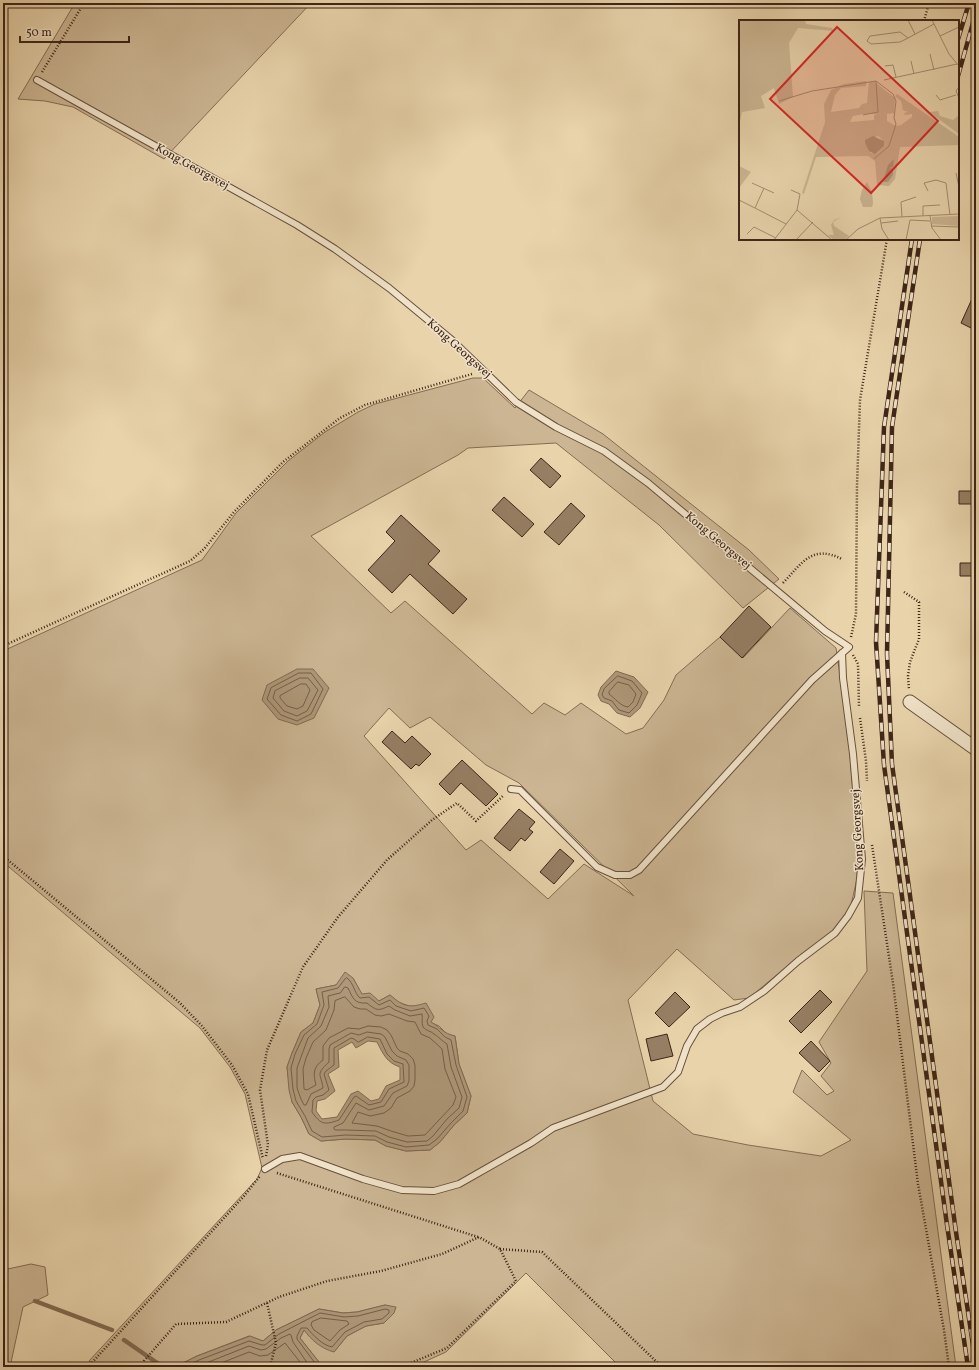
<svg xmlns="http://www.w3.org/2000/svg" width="979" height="1370" font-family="Vollkorn,serif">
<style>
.green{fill:#cbb592;stroke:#846d54;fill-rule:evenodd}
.water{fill:#ae9879;stroke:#816a52;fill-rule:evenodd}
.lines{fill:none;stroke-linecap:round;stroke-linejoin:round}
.shore{stroke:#765e48;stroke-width:1}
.stream{stroke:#816a52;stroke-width:4.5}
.building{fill:#967f64;stroke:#3d2517}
.lane-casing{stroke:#68503c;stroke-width:8}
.street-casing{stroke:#68503c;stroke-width:15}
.path{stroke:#3d2517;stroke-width:2.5;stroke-dasharray:1 2;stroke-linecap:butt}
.lane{stroke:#f0e2c8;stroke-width:6}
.street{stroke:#f0e2c8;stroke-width:13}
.rail-casing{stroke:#3d2517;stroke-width:4.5}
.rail{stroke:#f0e2c8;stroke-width:3;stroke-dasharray:9;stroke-linecap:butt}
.labels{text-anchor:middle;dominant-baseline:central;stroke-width:3;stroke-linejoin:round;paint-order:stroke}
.street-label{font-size:12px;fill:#3d2517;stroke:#f0e2c8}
.inset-road{fill:none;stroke:#a48d70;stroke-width:1}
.view{fill:#d62828;fill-opacity:0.15;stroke:#d62828;stroke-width:2}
.inset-edge{fill:none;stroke:#3d2517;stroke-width:2}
</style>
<rect width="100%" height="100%" fill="#e8d3ab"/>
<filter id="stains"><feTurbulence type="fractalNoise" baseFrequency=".005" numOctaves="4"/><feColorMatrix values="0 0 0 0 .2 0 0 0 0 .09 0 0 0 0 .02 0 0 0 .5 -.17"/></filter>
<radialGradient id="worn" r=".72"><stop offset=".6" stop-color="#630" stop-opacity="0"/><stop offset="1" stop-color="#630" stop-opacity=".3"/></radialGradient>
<path class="green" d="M75,3H311L164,159L73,107L45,101L18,99Z
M473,378H483L515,408L529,390L603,434L749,550L779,579L743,608L659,525L556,443L468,448L458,455L311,536L391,613L405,601L532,714L544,703L565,715L581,703L626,734L643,728L664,700L676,675L720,637L743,658L790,608L836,648L848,729L858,855L857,879L851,905L835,930L803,953L749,998L734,1000L677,949L628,1000L653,1101L693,1134L748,1145L821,1156L851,1140L793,1092L802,1070L827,1095L834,1091L821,1076L831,1063L819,1042L867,971L864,891L893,893L956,1367H620L526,1273L446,1352L413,1367H319V1362L300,1338L304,1330L334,1352L347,1336L366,1326L384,1323L396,1308L385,1305L357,1312L343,1313L319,1309L276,1330L263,1341L249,1336L197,1356L175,1367H99L89,1361L257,1179L262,1168L245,1094L230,1067L200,1028L3,862V651L202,560L236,513L288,461L325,432L358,412L375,404ZM389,708L410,728L430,717L486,765L519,783L634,896L584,864L548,899L481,840L466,850L364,736ZM353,978L362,995L379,1001L390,995L398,1002L412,1007L430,1022L439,1026L447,1034L455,1036L459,1064L471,1096L467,1113L454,1125L440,1142L430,1150L406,1151L386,1146L375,1140L346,1139L321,1141L309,1134L301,1117L292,1102L287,1067L292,1053L301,1032L313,1023L320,1005L316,989L336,985Z
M31,1264L45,1267L48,1295L23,1307L10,1367H3V1270Z"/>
<path class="water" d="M297,669H313L329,688L314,718L297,725L278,719L262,700L267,685Z
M616,671L634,677L648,692L640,708L630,717L617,713L609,704L601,701L598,695L601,687Z
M345,972L353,978L362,994L370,993L379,1001L390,995C404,1007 409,1008 426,1003L434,1017L431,1022C440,1027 444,1034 455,1036L459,1064L471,1096L467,1113L454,1125L440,1142L430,1150L406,1151L386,1146L375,1140L346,1139L321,1141L309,1134L301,1117L292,1102L289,1090L287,1067L292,1053L301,1032L313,1023L320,1005L316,989L336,985ZM368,1041L377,1042C383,1054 387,1063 400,1067V1080L386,1086L379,1099L371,1101L358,1091L351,1094L337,1117L322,1119L316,1111L317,1101L325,1099L335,1091L328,1074L339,1067L338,1050L352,1042L356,1048Z
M385,1305L396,1307L394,1313L384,1323L366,1326L347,1336L334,1352C322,1349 311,1340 304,1330L300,1338L319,1362V1367H175L197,1356L250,1336L263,1341L276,1330L319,1309L343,1313L357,1312Z"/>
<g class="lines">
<path class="shore" d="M299,673H311L323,689L311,714L297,721L281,715L267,699L271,688Z
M618,676L632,681L642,693L637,705L629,713L619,710L612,701L604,698L602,695L604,689Z
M300,678H308L318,690L307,711L297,716L284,711L273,698L275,691Z
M618,682L629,685L636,694L633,702L628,707C620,706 615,698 609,694V692Z
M301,684H306L310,690L303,706L297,709L287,706L280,698V696Z
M347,978C354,983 354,993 360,998L369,997L379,1005L390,1000L396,1006L411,1011L424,1008L429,1016L427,1021L428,1025L437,1029L445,1037L451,1040L456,1065L467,1097L463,1111L451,1123L437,1139L429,1145L406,1147L387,1142L375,1136L346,1135L322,1137L312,1131L305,1116L296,1101L293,1089L291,1068L295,1054L304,1035L317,1024L324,1005L322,992L338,988L345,979Z
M345,987L348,988C353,998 354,1004 367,1003C377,1011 378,1011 389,1006L395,1010L410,1016L422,1014C423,1019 421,1022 423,1027C426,1031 431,1031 434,1034C439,1037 442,1041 447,1044L451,1067L462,1097L459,1108L447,1119L433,1136L427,1141L407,1142L389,1137L376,1131L346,1130H335L334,1129V1127L343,1123L356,1103L369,1110L384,1106L393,1093L407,1086L409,1081V1065L406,1060L397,1056L392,1051L385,1037L381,1034L367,1032L359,1035L351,1033L330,1045L329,1049V1062C315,1075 321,1073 323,1088L311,1094L306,1105H304L301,1099L297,1088V1068L308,1038L321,1026L329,1007L328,996L340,993Z
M345,997L354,1007L360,1009H366L375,1015L381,1016L389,1014L407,1021L415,1022L421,1034L430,1038L442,1049L445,1069L456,1097L453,1105L425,1135L408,1136L391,1131L377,1126L352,1123L358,1112L370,1116L384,1113L391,1108L397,1098L410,1091L414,1086L415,1080V1065L413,1059L408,1054L400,1051L397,1048L391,1035L387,1030L381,1027L368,1026L359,1029L348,1028L329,1038L323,1046V1060C313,1067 313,1074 316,1085L307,1090L304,1089L303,1069L306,1058L313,1042L326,1030L334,1010L335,1001Z
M368,1037L380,1039L387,1054L394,1061L403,1064L404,1082L389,1089L381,1102L369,1105L356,1096L354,1097L339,1120C325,1125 321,1125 312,1112L313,1100L316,1097L323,1095L329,1090L324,1074L326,1071L334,1065V1048L351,1038L354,1039L358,1042Z
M321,1318L347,1321L349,1324L340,1330L330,1341L314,1330L311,1325L312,1322Z
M184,1367L199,1360L249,1341L262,1345H265L279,1334L320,1313L344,1317L358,1316L385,1309L389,1310V1313L382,1319L364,1322L345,1332L332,1347C322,1345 313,1335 307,1328H301L297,1336V1339L315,1363V1367
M196,1367L249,1346L261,1350L266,1349L281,1338L290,1334L291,1335L293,1342L310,1367
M211,1367L249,1352L260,1356L268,1355L285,1343L304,1367"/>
<path class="stream" d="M35,1301L112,1330
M124,1340L163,1367"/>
</g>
<path class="building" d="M976,290V322L973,329L961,323Z
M541,458L561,476L550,488L530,470Z
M959,491H976V504H959Z
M504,497L534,524L522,537L492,510Z
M571,503L585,516L559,545L544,532Z
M401,515L440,551L428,564L467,599L453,614L410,574L392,593L368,570L395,541L386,532Z
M960,563H976V576H960Z
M749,606L771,627L742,658L720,637Z
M392,731L405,743L412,736L431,754L419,766L416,764L411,769L382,742Z
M462,760L498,794L486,806L461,783L450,795L439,784Z
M519,809L535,822L529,829L533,832L525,841L521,838L510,851L494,838Z
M560,849L574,861L554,884L540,872Z
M820,990L832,1002L801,1033L789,1021Z
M675,992L690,1007L669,1027L655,1013Z
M667,1034L673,1056L651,1061L646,1039Z
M811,1041L830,1061L819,1072L799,1053Z"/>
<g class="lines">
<g class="lane-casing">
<path id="lane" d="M37,80L297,225L335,249L389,288L452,340L516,402L556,427L604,451L648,483L825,631L849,647L812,680L639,870L630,875H615L597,867L520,790L511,789
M265,1169L282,1159L300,1156L363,1179L402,1190L434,1191L459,1184L531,1143L553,1128L663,1087L678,1072L687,1046L697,1029L710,1019L722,1013L740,1007L764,991L798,961L835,933L848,916L858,898L862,859L853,754L843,678L842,653"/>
</g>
<g class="street-casing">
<path id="street" d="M910,702L976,749"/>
</g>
<path class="path" d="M924,21L929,3
M42,72L84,3
M783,583C802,563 812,544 842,559
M904,592L919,602V639L910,662L908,676L909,690
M851,637L856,614L857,486L860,400L887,239
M3,646L190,561L204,549L234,512L283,462L340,418L365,405L472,374
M853,655L858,664L859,707
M860,718L866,761L867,781
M872,845L893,983L918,1184L944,1330L949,1367
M3,856L180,1003L202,1026L232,1065L248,1094L263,1159
M266,1156L268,1145L260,1090L267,1050L303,967L338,917L387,860L432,820L457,803L476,821L504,795
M277,1173L478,1237
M500,1249L542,1252L662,1367
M267,1303L276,1343L270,1367
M88,1367L244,1196L260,1176
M143,1367L144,1361L176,1324L226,1322L279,1297L327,1281L381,1271L442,1254L479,1237L500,1249L516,1281L447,1348L401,1367"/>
<use href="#lane" class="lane"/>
<use href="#street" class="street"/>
<g class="rail-casing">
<path id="rail" d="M958,39L969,3
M958,76L976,12
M912,239L884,427L876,642L884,765L947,1225L968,1367
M920,239L892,427L887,654L892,764L956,1232L976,1365"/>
</g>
<use href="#rail" class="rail"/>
</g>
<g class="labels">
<g class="street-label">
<text transform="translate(192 167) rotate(29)">Kong Georgsvej</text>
<text transform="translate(459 349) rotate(42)">Kong Georgsvej</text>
<text transform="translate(718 541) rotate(40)">Kong Georgsvej</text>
<text transform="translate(858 830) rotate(-93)">Kong Georgsvej</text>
</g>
</g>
<g transform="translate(739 20)">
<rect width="220" height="220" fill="#e8d3ab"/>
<path d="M0,0H66L67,4L93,8L95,11L59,8L50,23L54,77L40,84L35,68L22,76L26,88L3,92L0,106ZM127,61V66L102,68L96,75L92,92L120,88L123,84L128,83L130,62H136L156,78L155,93L148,94V101L157,106L162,105L173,97V94L166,95L165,93L169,92L164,90L162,81L156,76L158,74L220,117V125L161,127L156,159L150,166L138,165L136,141L129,136L77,137L65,174L63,173L86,102L85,84L92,70L105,64ZM125,94H138L135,95V100L111,102L114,96ZM139,116L145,121V126L137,133H132L127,121ZM199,91L201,96L214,100L220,95V114L190,92ZM0,146L12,152L0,168ZM128,162L133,172L134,183L133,187H124L121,179L123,170ZM220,196V206L193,204V197ZM102,197L94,202L95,206L110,216L106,220H95L89,215H95L92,205L95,200Z" fill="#cbb592" fill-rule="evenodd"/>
<path d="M134,116L145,121V126L136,134L130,131L126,123V120ZM155,139L154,147L150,148L154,149V155L149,162H144L149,145Z" fill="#ae9879"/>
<path class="inset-road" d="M169,0L176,14M193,0L210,34L220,46M201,16L220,7M169,18L161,12L131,16L128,21L132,24L161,22L169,18L195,4M191,34L195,50M172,41L175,54M146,46L154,45L157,57M145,60L218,44M220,67L217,71L220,78M197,75L201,80L217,75M40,81L73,71L137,61L139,92L124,95M135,139L150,126L157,104L155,98L157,81L154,74L137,61M217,153L220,167M13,163L35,173M25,168L16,188L47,204M52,170L61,174L58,190M189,171L185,163L197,160L207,163L211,195M0,180L16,188M58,190L93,220M184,196V186L201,185M191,196L193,208L202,220M163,197L162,182L177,177M141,198L143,209L150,220M142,203L159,201M192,206L220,207M8,214L15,207L37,218M35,220L58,190M57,220L74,202M107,220L119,209L141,198L220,194M167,220L171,200L191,201"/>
<path class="view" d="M98,7L199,101L132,173L31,79Z"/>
<rect width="220" height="220" class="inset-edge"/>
</g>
<rect width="979" height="1370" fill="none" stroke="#e8d3ab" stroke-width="16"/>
<rect x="4" y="4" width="971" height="1362" fill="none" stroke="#3d2517" stroke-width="2"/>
<rect x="8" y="8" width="963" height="1354" fill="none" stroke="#3d2517"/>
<path d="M20 36v6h109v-6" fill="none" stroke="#3d2517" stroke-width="2"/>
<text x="26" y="36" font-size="12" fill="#3d2517" stroke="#f0e2c8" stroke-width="3" paint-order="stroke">50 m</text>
<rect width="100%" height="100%" filter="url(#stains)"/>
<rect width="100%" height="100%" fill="url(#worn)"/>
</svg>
